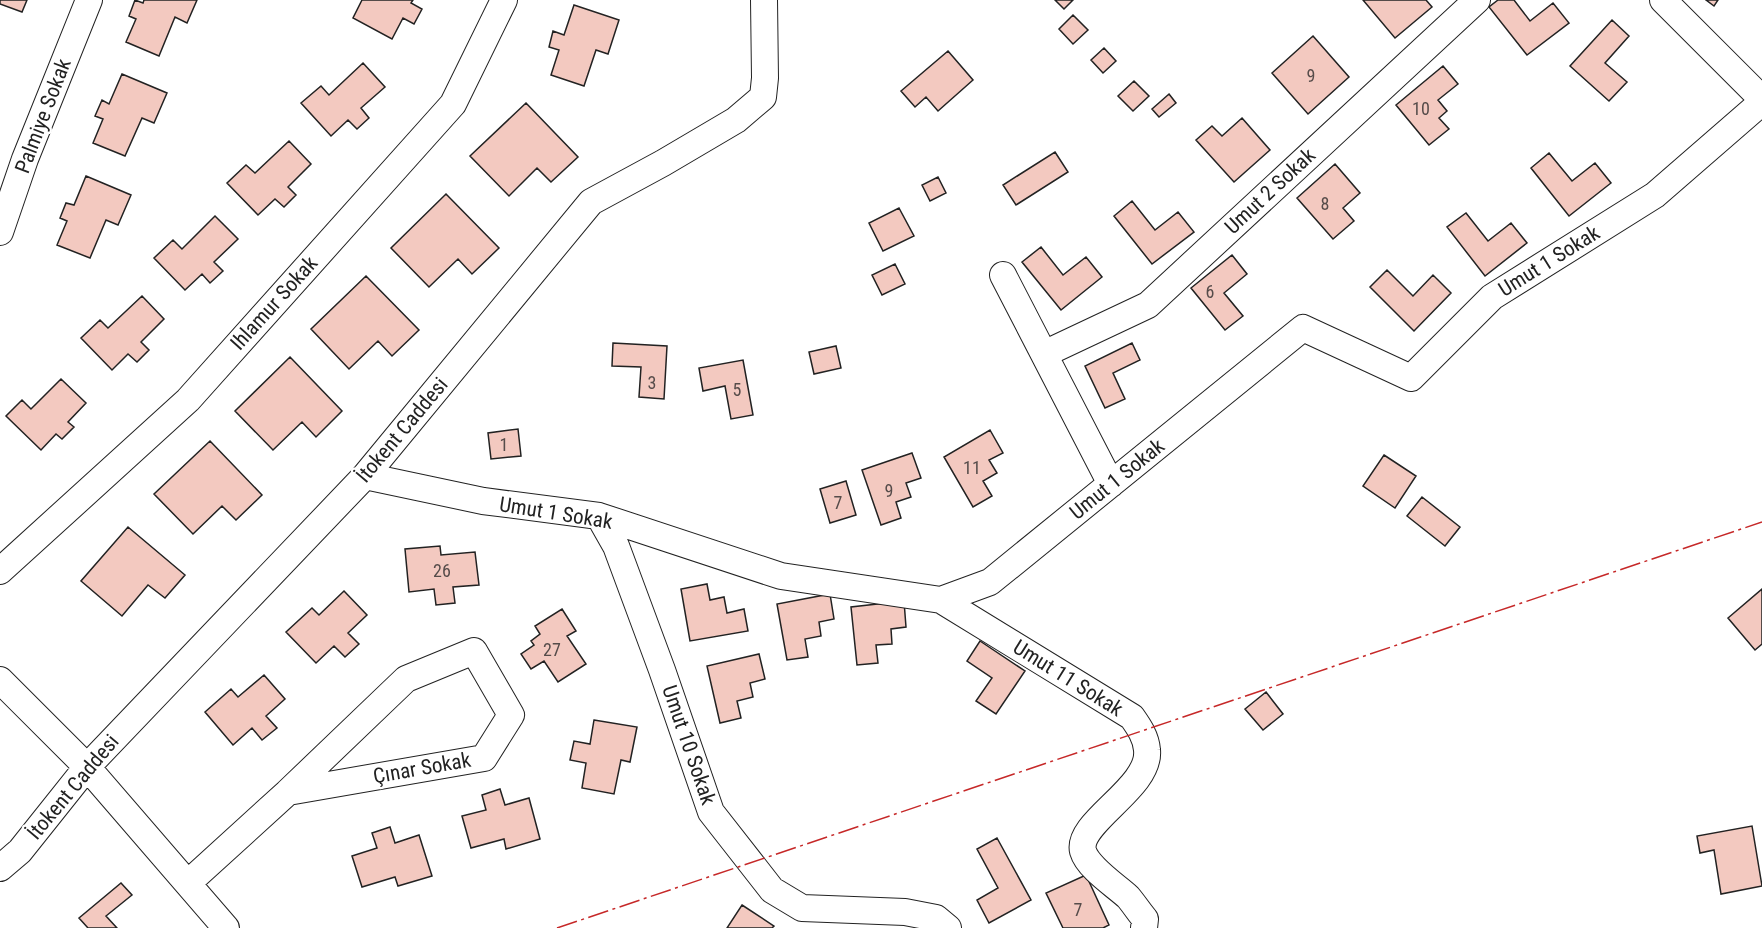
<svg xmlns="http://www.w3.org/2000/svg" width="1762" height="928" font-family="'Roboto Condensed',sans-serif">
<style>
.building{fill:#f3c9c0;stroke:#222;stroke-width:1.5}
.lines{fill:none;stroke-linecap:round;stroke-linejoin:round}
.minor-casing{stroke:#222;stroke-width:28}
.minor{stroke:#fff;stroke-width:26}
.power{stroke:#c62828;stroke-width:1.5;stroke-dasharray:21 4.5 3 4.5;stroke-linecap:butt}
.labels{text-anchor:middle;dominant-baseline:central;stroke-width:4.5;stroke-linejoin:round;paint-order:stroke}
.number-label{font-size:18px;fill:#564c4a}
.street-label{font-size:21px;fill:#222;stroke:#fff}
</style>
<rect width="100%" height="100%" fill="#fff"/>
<path class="building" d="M0,0H27L22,12L0,4Z
M135,0L143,3L144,0H197L187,23L175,17L159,56L126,42L136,19L129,16Z
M362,0H413L411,3L422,9L414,24L403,18L392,39L353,18Z
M1055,0H1073L1064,9Z
M1363,0H1426L1432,7L1395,38Z
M1498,0H1514L1530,21L1553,3L1569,23L1527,55L1489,7Z
M1706,0H1718L1714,6Z
M574,5L619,20L608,54L596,50L584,86L551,75L559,50L549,47L553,31L564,35Z
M1073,15L1088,30L1073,44L1059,29Z
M1612,20L1629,36L1605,63L1627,82L1609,101L1570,66Z
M1313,36L1349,77L1308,114L1272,73Z
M1104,48L1116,61L1103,73L1091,60Z
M948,51L973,80L938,111L926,97L915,107L901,91Z
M363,63L385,87L361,108L369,118L357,129L348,120L331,136L301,103L321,86L329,95Z
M1443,66L1458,84L1438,100L1447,111L1439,118L1449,129L1429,145L1396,105Z
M122,74L167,93L154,123L142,118L125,156L93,143L103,119L95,116L102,100L109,104Z
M1134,81L1149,96L1133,111L1118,96Z
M1169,94L1176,103L1159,117L1152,109Z
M526,103L578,157L551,182L537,168L509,196L470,156Z
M1242,118L1270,150L1234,182L1196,140L1212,126L1222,136Z
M289,141L311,164L288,187L296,195L284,207L275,199L258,215L227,183L246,165L255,173Z
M1055,152L1068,172L1016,205L1003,185Z
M1549,153L1572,181L1595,163L1611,183L1569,216L1531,168Z
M1335,164L1360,193L1343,208L1354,221L1333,239L1297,198Z
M86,176L131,195L118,225L106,220L90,258L57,245L67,221L60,218L66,203L74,205Z
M938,177L946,193L930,201L922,185Z
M446,194L499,248L472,274L458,259L429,287L391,248Z
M1132,201L1155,230L1178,212L1194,232L1152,264L1114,216Z
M899,208L914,236L883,251L869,223Z
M1466,213L1488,241L1511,223L1527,243L1485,276L1447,227Z
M215,216L238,239L214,262L223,271L210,283L202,274L185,290L154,258L173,240L182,249Z
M1041,247L1063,275L1086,257L1102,277L1061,310L1022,262Z
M1232,255L1247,274L1224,293L1243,316L1225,330L1191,288Z
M895,264L905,284L882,295L872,275Z
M1387,270L1413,296L1433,275L1451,293L1414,331L1370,287Z
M366,276L419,330L392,356L378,341L349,369L311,329Z
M142,296L164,319L141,342L149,350L137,362L128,354L112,370L81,338L100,320L108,328Z
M613,343L667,346L664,399L639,397L641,367L612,366Z
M1132,343L1140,360L1113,373L1125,399L1105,408L1085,366Z
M836,346L841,368L814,374L809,352Z
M290,357L342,411L316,437L302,422L273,450L235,411Z
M743,360L753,415L731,419L725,386L703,391L699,368Z
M61,379L86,403L68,422L74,427L62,439L56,434L41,450L6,416L22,400L31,409Z
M518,429L521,456L491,459L488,433Z
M990,430L1003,453L989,460L997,473L983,481L992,496L973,507L944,457Z
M210,441L262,495L236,520L222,506L193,534L154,494Z
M912,453L921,478L906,483L911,497L896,502L901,518L881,525L862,470Z
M1384,455L1416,476L1395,508L1363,486Z
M846,481L856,515L830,523L820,489Z
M1422,497L1460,527L1445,546L1407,516Z
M128,527L185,575L165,598L148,585L122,616L81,581Z
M440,546L441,555L475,552L479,585L453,587L455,603L436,605L434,589L409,592L405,549Z
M707,584L710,600L724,597L727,613L744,609L748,631L690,641L681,589Z
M1762,589V644L1755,650L1728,618Z
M344,591L367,615L348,633L359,644L345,657L334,646L316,663L286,632L312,608L319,615Z
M830,594L834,619L819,622L821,636L805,639L808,657L787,660L777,604Z
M904,601L906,627L891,629L892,644L876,645L878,663L857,665L851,607Z
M562,609L576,631L567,636L586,664L558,682L544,661L531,669L521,654L534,645L531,641L540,634L535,626Z
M980,641L1025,671L996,714L976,701L992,678L967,661Z
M759,654L765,679L750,683L753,697L737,701L741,718L720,723L707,666Z
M264,675L285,699L266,716L277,728L262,740L252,728L233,745L205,712L231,689L238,697Z
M1266,692L1283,714L1263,730L1245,709Z
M594,720L637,727L630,762L621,760L614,794L582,788L586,763L570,760L574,741L590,744Z
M500,789L505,805L529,798L540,839L506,849L504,839L471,848L462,816L486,810L482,795Z
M1752,826L1762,886L1721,894L1714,850L1700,853L1697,836Z
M390,827L395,843L419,835L432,876L398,886L395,877L362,887L352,856L377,848L372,833Z
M997,838L1031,900L989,923L977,900L998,888L977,849Z
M1086,875L1109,925L1103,928H1063L1046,893Z
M121,883L132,895L106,916L117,928H88L79,918Z
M742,905L774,926L772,928H727Z"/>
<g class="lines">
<g class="minor-casing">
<path id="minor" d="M1663,0L1762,99
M0,232L25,159L89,0
M1003,275L1111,484
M1044,354L1148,305L1477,0
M365,476L483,501L599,516L781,576L941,600L990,582L1303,328L1411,378L1492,297L1655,195L1762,102
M599,516L616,546L662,670L711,812L772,890L802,908L905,912L936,918L948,928
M0,571L188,400L453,104L504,0
M941,600L1132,717C1139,727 1146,737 1147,750C1151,788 1076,822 1083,851C1088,868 1115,885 1128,897C1134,904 1139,912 1145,919L1144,928
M0,680L87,767L226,928
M0,868L20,851L87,767L365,476L591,202L663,163L736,120L763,97L765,78L764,0
M188,883L288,792L484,758L511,715L474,651L406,679L288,792"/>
</g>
<use href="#minor" class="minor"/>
<path class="power" d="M557,928L1762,522"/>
</g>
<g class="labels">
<g class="number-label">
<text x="1311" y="75">9</text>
<text x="1421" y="108">10</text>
<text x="1325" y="203">8</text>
<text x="1210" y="291">6</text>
<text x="652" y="382">3</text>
<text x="737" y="389">5</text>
<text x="504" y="444">1</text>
<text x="972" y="467">11</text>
<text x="889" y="490">9</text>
<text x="838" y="502">7</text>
<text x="442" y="570">26</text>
<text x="552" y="649">27</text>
<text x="1078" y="909">7</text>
</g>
<g class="street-label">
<text transform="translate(43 116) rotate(-69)">Palmiye Sokak</text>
<text transform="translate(1270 191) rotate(-43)">Umut 2 Sokak</text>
<text transform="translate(1549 261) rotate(-32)">Umut 1 Sokak</text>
<text transform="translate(274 303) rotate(-48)">Ihlamur Sokak</text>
<text transform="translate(402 430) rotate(-50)">İtokent Caddesi</text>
<text transform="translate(1117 479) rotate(-39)">Umut 1 Sokak</text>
<text transform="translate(556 513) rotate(9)">Umut 1 Sokak</text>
<text transform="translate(1068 678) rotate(32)">Umut 11 Sokak</text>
<text transform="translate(689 745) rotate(71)">Umut 10 Sokak</text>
<text transform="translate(422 768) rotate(-10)">Çınar Sokak</text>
<text transform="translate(73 787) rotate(-50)">İtokent Caddesi</text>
</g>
</g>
</svg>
